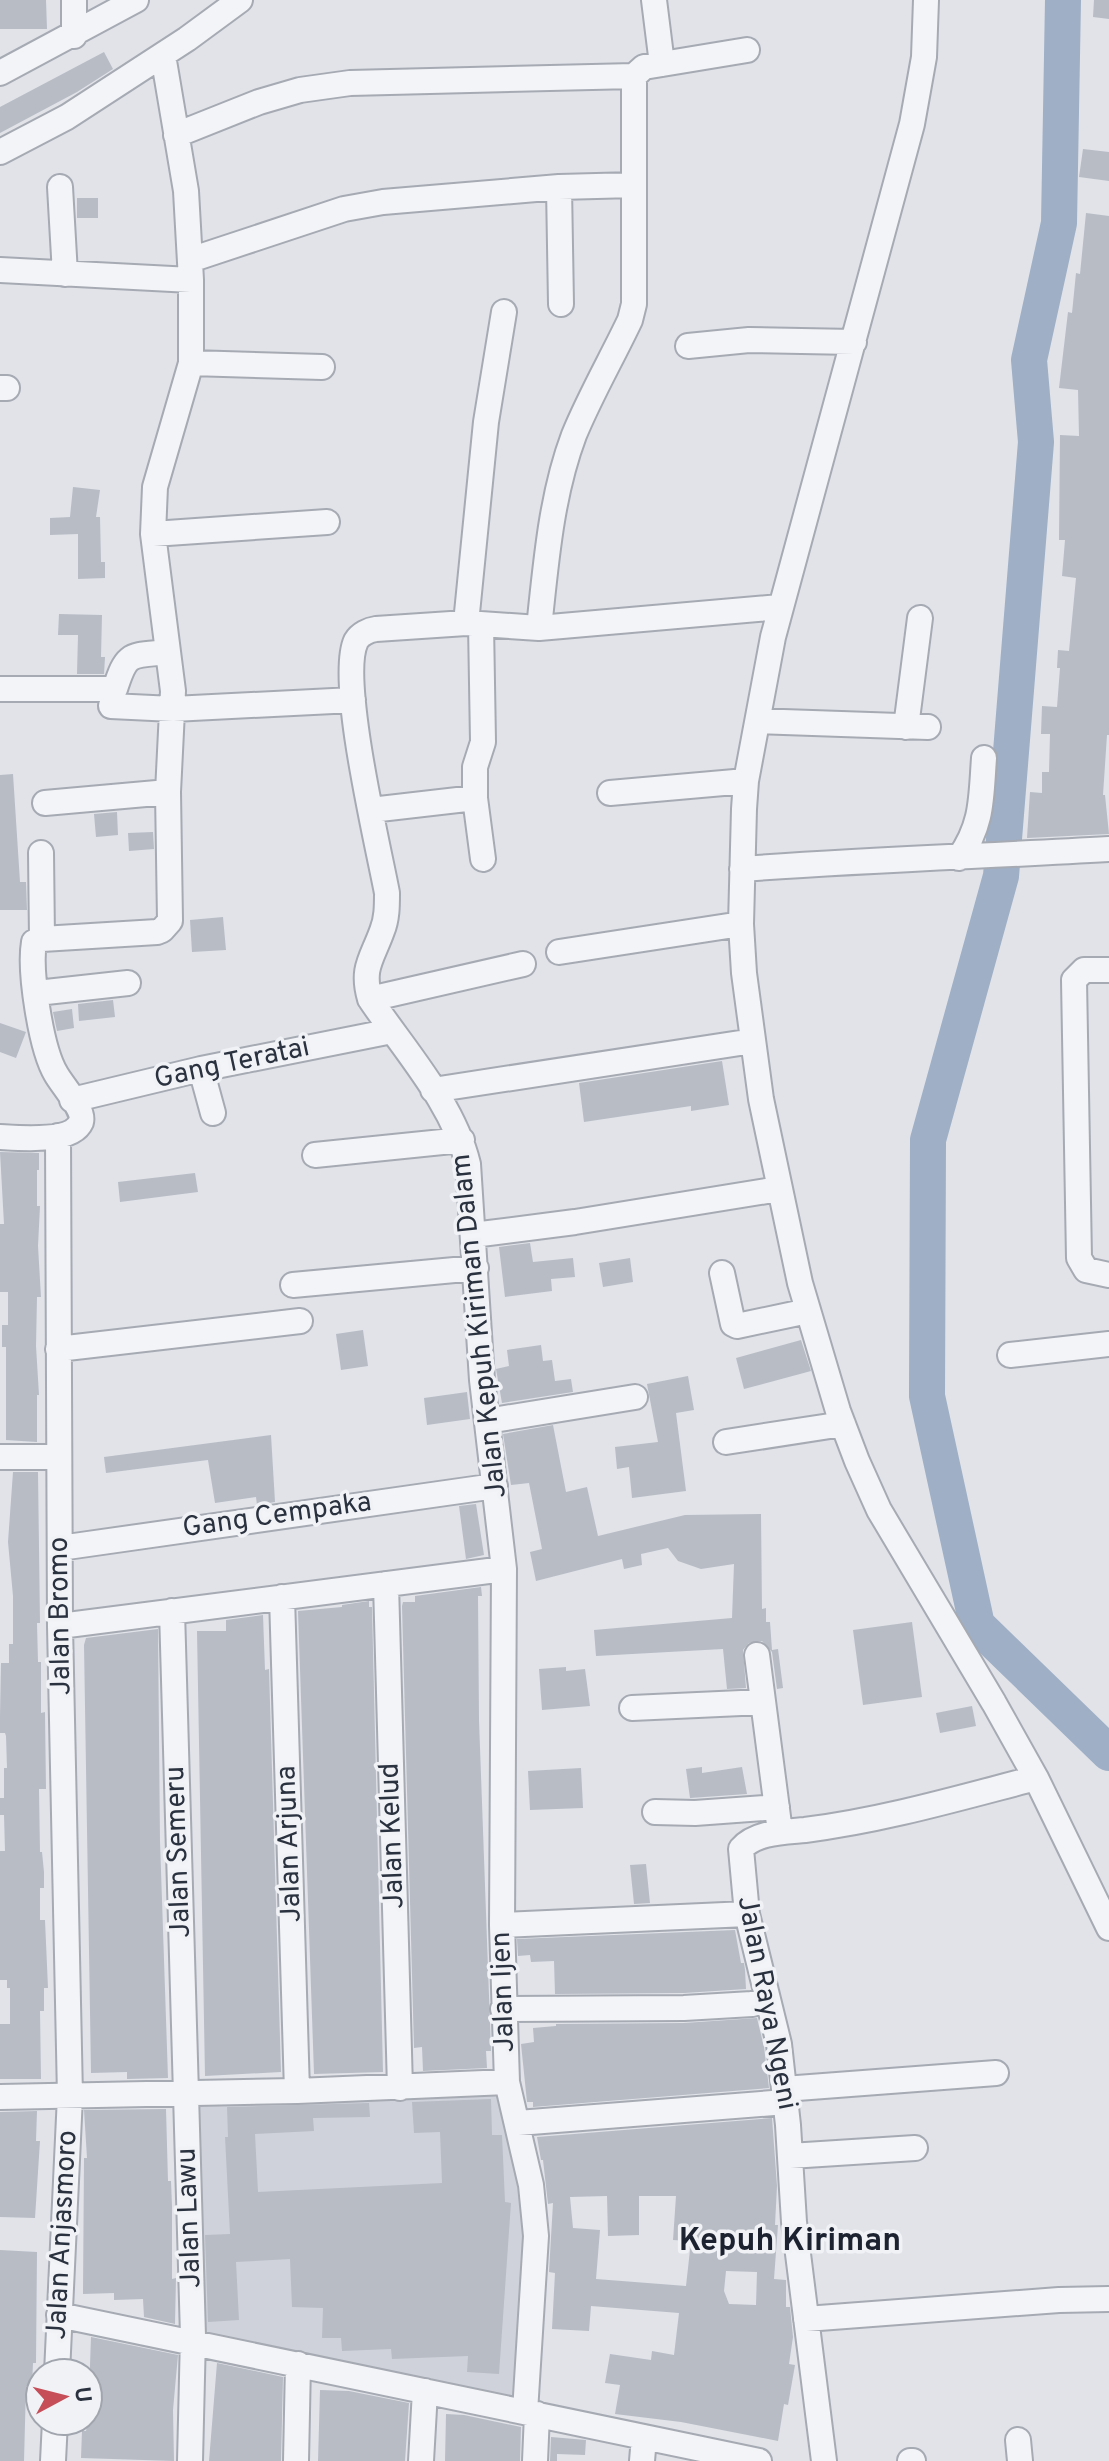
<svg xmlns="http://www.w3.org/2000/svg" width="1109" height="2461" font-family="Overpass,sans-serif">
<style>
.built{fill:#cfd2da}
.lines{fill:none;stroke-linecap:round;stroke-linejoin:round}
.river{stroke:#9eafc6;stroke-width:36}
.building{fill:#b8bcc5;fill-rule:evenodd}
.minor-casing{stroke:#a6aab3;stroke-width:28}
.minor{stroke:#f3f4f7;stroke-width:24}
.labels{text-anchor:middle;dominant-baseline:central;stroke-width:7;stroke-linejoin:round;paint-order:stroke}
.street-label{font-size:28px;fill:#2a313f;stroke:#f0f2f6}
.quarter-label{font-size:32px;font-weight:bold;fill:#1c2230;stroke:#f0f2f6}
</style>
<rect width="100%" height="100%" fill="#e1e3e9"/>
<path class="built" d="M505,2088L531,2194L518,2418L195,2339L186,2096Z"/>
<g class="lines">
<path class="river" d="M1063,0L1059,223L1029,360L1036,442L1001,876L928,1140L927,1396L977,1625L1109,1753"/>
</g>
<path class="building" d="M0,0H46L47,29H0Z
M1094,0H1109V19L1093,17Z
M104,52L113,69L77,92L0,133V107Z
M1083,149L1109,152V181L1079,177Z
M77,198H98V218H77Z
M1086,213L1109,216V735H1107L1103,795H1105L1109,834L1027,838L1030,792L1042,793V772H1049L1050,734H1041L1042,706L1057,707L1060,668H1057L1058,650L1069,651L1076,578L1062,576L1065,540H1059L1060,435L1079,436L1078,390L1059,388L1068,312L1072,313L1076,273L1080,274Z
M73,487L100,490L96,517H100L101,562H105V578L78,579V534L50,535V518L70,517Z
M59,614L102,615L101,657H105L104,674H77L78,635H58Z
M13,774L20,882H26L27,910H0V775Z
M117,812L118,835L96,837L94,814Z
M153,832L154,849L129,851L128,833Z
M223,917L226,950L192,952L190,920Z
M113,1000L115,1017L79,1021L78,1004Z
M72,1009L74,1028L57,1031L53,1012Z
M0,1023L26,1032L16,1058L0,1052Z
M722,1061L729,1105L691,1111V1106L584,1122L579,1083Z
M0,1152L39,1153V1170H37V1206H40L38,1246L41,1297H37L36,1346L39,1395H37V1442L6,1440V1347H2V1325H8V1292H0V1224H4Z
M195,1173L198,1192L120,1202L118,1182Z
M530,1243L533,1262L573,1258L575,1277L551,1279L552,1291L505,1297L499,1247Z
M630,1258L633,1282L603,1287L599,1263Z
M363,1330L368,1366L341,1370L336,1334Z
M801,1340L811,1371L744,1389L736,1358Z
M541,1345L543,1361L552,1360L555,1381L571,1379L573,1392L502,1403L496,1369L509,1366L507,1350Z
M688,1376L694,1410L676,1413L686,1491L632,1498L629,1467L617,1469L615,1447L658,1442L647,1384Z
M467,1392L470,1419L427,1425L424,1398Z
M553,1425L566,1492L587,1487L598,1536L685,1515L761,1514L762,1609L766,1608V1622H770L772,1650L778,1649L783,1688L777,1689L772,1652L762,1641L749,1643L743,1650L746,1688L727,1689L723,1649L596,1656L594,1630L732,1618L734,1564L701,1569L678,1561L668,1548L641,1554L642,1565L624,1569L622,1559L536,1581L530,1552L542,1549L529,1483L511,1485L503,1434Z
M271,1435L275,1502L257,1505L256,1497L215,1503L208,1460L106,1473L104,1457Z
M13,1472H38L40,1623H37L38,1662H41V1713L45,1712L46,1789H39L40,1852H42L44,1872V1888H40V1920H45L48,1988H44V2011H40L41,2079H0V2024H10V1988H7V1980H0V1851H5L4,1815H0V1798H4V1768H7L6,1736L5,1733H0V1716L1,1663H9V1644H13V1596L8,1542Z
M476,1504L484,1555L466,1559L459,1506Z
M481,1587L482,1596H478L479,1720L491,2051H486L487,2068L423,2071L422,2047L414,2048L402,1606L403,1602H415V1596Z
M369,1601V1607H372L383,2072L314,2074L298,1611L342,1607V1605Z
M263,1615L265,1670L269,1669L281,2072L205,2076L197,1631H226V1620Z
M912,1622L922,1697L863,1705L853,1630Z
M158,1629L160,1841L168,2078L127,2079V2072L91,2073L84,1645L86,1638Z
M566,1667V1671L585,1669L590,1706L542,1710L539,1669Z
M972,1706L976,1726L940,1733L936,1713Z
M702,1767V1773L742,1767L747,1794L690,1798L686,1769Z
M581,1768L583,1808L530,1810L528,1771Z
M646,1864L650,1903L634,1904L630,1865Z
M735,1930L741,1963H744L745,1970L746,1989L684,1993L555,1994L554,1961L531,1962L530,1955L518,1956L517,1939Z
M757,2018L764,2047L769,2088L533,2107V2102H527L521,2044L534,2042L533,2028L556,2026V2024L684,2023Z
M491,2099L492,2135H502L505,2202L511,2203L499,2374L467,2372L468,2356L392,2359L391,2349L342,2351L341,2338H322L323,2308L292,2307L290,2259L236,2262L239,2320L208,2322L205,2235L230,2234L225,2137H228L227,2107L369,2103L370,2117L313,2118L314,2131L255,2134L258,2192L442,2183L440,2132L414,2133L412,2102Z
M166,2109L168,2181H171L172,2206V2279L176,2278L175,2324L144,2317L143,2299L114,2300V2293L83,2294L84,2158H87L84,2110Z
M37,2111L36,2141H40L35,2218L0,2217V2112Z
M772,2118L777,2186L775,2225H778L774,2279L786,2280V2307H790L793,2337L789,2364L795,2365L788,2405L784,2404L778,2441L681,2422L615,2414L620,2385L605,2383L610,2354L651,2360L652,2351L674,2355L679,2313L591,2306L589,2331L552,2329L555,2273L549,2272L553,2203L548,2204L543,2160H541L537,2137ZM607,2196L608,2236L639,2235V2196H676L673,2240L691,2241L686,2286L596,2279L600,2230L573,2228L570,2197ZM726,2271L757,2272L756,2305L729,2304L724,2291Z
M0,2250L37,2252L36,2363H33L32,2386H26L24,2461H0Z
M91,2337L178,2355L173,2410L174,2461L81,2458L82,2431H86L88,2421Z
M217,2363L283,2377L281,2461H209Z
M320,2390L349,2391L409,2403L405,2461H318Z
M446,2414L464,2415L521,2427L520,2461H445Z
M551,2437L586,2440L585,2455L557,2454V2461H550Z"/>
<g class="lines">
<g class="minor-casing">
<path id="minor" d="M74,0V36
M654,0L662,64
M926,0L924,57L912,124L773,637L746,781L744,809L741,924L744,973L761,1099L800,1283L838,1411L857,1461L879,1510L994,1703L1036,1778L1109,1928
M0,73L136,0
M176,135L259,102L300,90L350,83L634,76
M0,152L67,117L187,39L240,0
M60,187L65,274
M559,187L561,304
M190,260L344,209L383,202L559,187L634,185
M0,270L191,280
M688,346L749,340L854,342
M191,363L322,367
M0,388H7
M153,534L327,522
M466,623L486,422L504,312
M481,624L483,742L475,767V798L483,859
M539,628C546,563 551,496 574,435C590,396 612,358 630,320L634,304V76L644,67L747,50
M0,689H115C127,651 130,656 168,652
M111,706L173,709L353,700
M758,721L928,727
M906,727L920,618
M610,793L746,781
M45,803L168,792
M371,810L475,798
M41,853L42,939
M959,858C983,824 981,798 984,758
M742,869C864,860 987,856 1109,849
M559,952L741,924
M1109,970H1084L1074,980L1079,1258L1086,1270L1109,1275
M37,993L128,983
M370,999L523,964
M201,1069L213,1113
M433,1090L753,1041
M72,1100L201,1069L392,1031
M0,1137C19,1138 72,1143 81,1122C85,1110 62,1085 56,1074C41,1049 29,971 34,942L42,939L157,932L162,930L170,921L168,792L173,691L153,534L155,487L191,363V280L186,191L163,55
M315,1155L462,1140
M473,1235L575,1222L779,1189
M722,1273L733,1324L737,1326L808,1311
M293,1285L476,1268
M58,1349L300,1321
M1010,1355L1109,1344
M487,1421L635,1397
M726,1442L843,1424
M0,1457H58
M60,1548L495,1486
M386,1584L400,2088
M282,1597L297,2091
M172,1611L193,2336L190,2461
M60,1626L504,1569
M757,1655L780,1832
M632,1708L763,1702
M655,1812L695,1813L777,1807
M502,1925L747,1914
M503,2009L684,2008L752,2004L768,2000
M784,2089L996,2073
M0,2097L297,2091L507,2082
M518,2123L786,2102
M790,2156L915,2148
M59,2315L759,2461
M806,2319L1059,2300L1109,2299
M57,2373L70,2096L60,1626L58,1136
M525,2412L536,2236L531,2185L507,2082L502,1925L504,1569L482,1380L468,1164C453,1103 405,1051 370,999C361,968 372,959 382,931C387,919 387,906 387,893C378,845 338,679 356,641C360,634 369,630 376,629L466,623L539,628L780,607
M1018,2440L1020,2461
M53,2461L55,2421
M296,2461L298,2364
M421,2461L425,2391
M535,2461L537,2414
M642,2461L644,2437
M824,2461L794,2222L788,2125L779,2044L747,1914L741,1849C755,1832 785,1832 805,1830C884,1820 959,1798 1036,1778
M910,2461H913"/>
</g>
<use href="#minor" class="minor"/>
</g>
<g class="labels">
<g class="street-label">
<text transform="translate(232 1064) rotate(-12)">Gang Teratai</text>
<text transform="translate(480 1326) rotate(-96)">Jalan Kepuh Kiriman Dalam</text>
<text transform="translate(277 1516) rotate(-8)">Gang Cempaka</text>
<text transform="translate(61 1616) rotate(-91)">Jalan Bromo</text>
<text transform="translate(393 1836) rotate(-92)">Jalan Kelud</text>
<text transform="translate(290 1844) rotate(-92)">Jalan Arjuna</text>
<text transform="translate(179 1852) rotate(-92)">Jalan Semeru</text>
<text transform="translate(504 1992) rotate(-92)">Jalan Ijen</text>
<text transform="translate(766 2003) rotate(79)">Jalan Raya Ngeni</text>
<text transform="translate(190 2218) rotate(-92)">Jalan Lawu</text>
<text transform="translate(63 2235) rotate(-87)">Jalan Anjasmoro</text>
</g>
<g class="quarter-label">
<text x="790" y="2242">Kepuh Kiriman</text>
</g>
</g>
<g transform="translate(64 2397) rotate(83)"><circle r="38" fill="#f0f2f6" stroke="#a1a5ad" stroke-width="2"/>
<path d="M0-6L14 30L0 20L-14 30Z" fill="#c64e59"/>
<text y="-12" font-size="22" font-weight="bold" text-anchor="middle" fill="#2a313f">U</text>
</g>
</svg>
